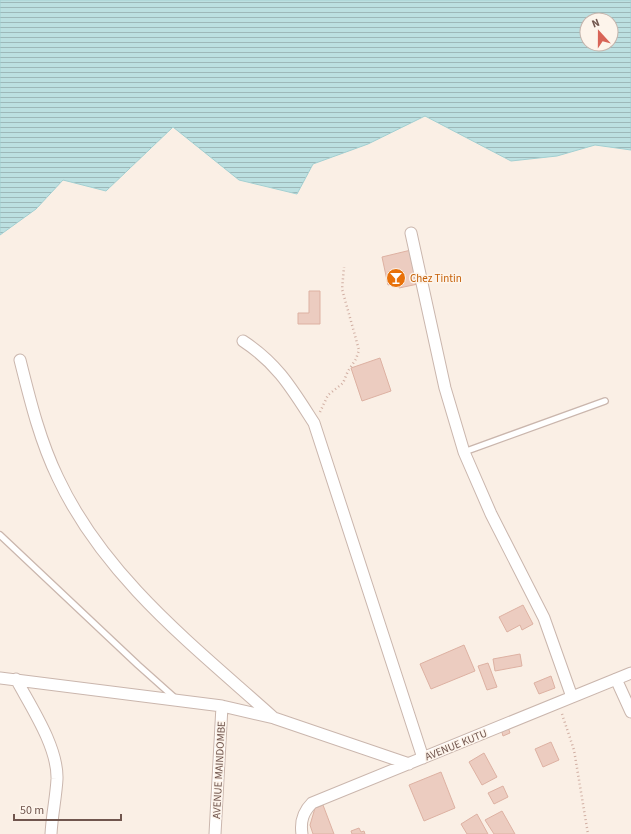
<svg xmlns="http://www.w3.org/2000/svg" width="631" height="834" font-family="'Source Sans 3',sans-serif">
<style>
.water{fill:url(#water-rules);stroke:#a3d0d2;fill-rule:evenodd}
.building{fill:#ecccc0;stroke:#ddb1a2}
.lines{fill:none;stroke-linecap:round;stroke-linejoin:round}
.lane-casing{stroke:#cab6ad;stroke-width:8}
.street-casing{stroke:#cab6ad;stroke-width:13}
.path{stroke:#d1afa3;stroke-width:2.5;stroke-dasharray:1 3;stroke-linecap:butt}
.lane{stroke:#fff;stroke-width:5.5}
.street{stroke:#fff;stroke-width:11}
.labels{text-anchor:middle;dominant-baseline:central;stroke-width:3;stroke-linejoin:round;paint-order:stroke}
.food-label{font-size:11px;fill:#c56008;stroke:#fdf4eb;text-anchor:start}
.street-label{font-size:11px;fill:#70554d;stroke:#fdf4eb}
</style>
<defs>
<pattern id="water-rules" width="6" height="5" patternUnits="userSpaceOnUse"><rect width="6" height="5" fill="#bce0e1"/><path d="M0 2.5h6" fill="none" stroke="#9db8b9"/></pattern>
</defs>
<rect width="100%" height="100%" fill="#faefe5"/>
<path class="water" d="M0,0H631V150L595,145L557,156L511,161L425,116L368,144L313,164L297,194L239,180L173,127L106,191L63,180L36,209L0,235ZM587,20H611V44H587Z"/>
<path class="building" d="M411,250L418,284L399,288L398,282L388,285L382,257Z
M309,291H320V324H298V313H309Z
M380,358L391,391L362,401L351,368Z
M523,605L533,624L522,630L520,625L507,632L499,617Z
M464,645L475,671L431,689L420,664Z
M520,654L522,666L495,671L493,659Z
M488,663L497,687L487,690L478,666Z
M551,676L555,688L539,694L534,683Z
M508,727L510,733L503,736L501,729Z
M551,742L559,760L543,767L535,749Z
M484,753L497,777L482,785L469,762Z
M441,772L455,808L424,821L409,785Z
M503,786L508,797L494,804L488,793Z
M323,805L334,834H313L310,825L315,808Z
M502,811L515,834H494L485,820Z
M477,814L488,834H467L461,824Z
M359,828L361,832L364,831L365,834H352L351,831Z"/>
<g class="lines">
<g class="lane-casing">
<path id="lane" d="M464,452L605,401
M0,535L138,665L175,698"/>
</g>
<g class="street-casing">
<path id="street" d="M411,233L445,388L464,452L491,514L544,618L572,697
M243,341C278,364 292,389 314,423L423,758
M20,360C30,400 40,441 58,478C105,578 194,646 274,718
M0,678L222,706L274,718L409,764
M16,679C31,707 58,747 57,779C56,797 52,815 51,834
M616,679L631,712
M215,834L222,706
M302,834C300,821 303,812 312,803L631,673"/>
</g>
<path class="path" d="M320,412L328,395L343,383L348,371L356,359L359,350L342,289L344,267
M562,714L574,750L588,834"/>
<use href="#lane" class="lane"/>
<use href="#street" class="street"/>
</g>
<defs>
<g id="bar-disc" transform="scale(1)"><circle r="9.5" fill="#e8710a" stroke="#fdf4eb"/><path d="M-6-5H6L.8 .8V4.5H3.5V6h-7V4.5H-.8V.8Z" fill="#fff"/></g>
</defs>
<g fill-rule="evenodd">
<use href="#bar-disc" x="396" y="278"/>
</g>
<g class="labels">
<g class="food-label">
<text x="410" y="278">Chez Tintin</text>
</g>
<g class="street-label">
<text transform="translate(456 745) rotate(-22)">AVENUE KUTU</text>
<text transform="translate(219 770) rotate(-87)">AVENUE MAINDOMBE</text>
</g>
</g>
<g transform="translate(599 32) rotate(339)"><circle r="19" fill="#fdf4eb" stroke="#c5b4ac"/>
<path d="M0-3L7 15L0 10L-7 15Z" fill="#d86457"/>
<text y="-6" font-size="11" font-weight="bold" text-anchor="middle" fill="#70554d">N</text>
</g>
<path d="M14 814v6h107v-6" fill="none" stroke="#70554d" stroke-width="2"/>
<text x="20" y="814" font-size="12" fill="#70554d" stroke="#fdf4eb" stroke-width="3" paint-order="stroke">50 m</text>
</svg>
